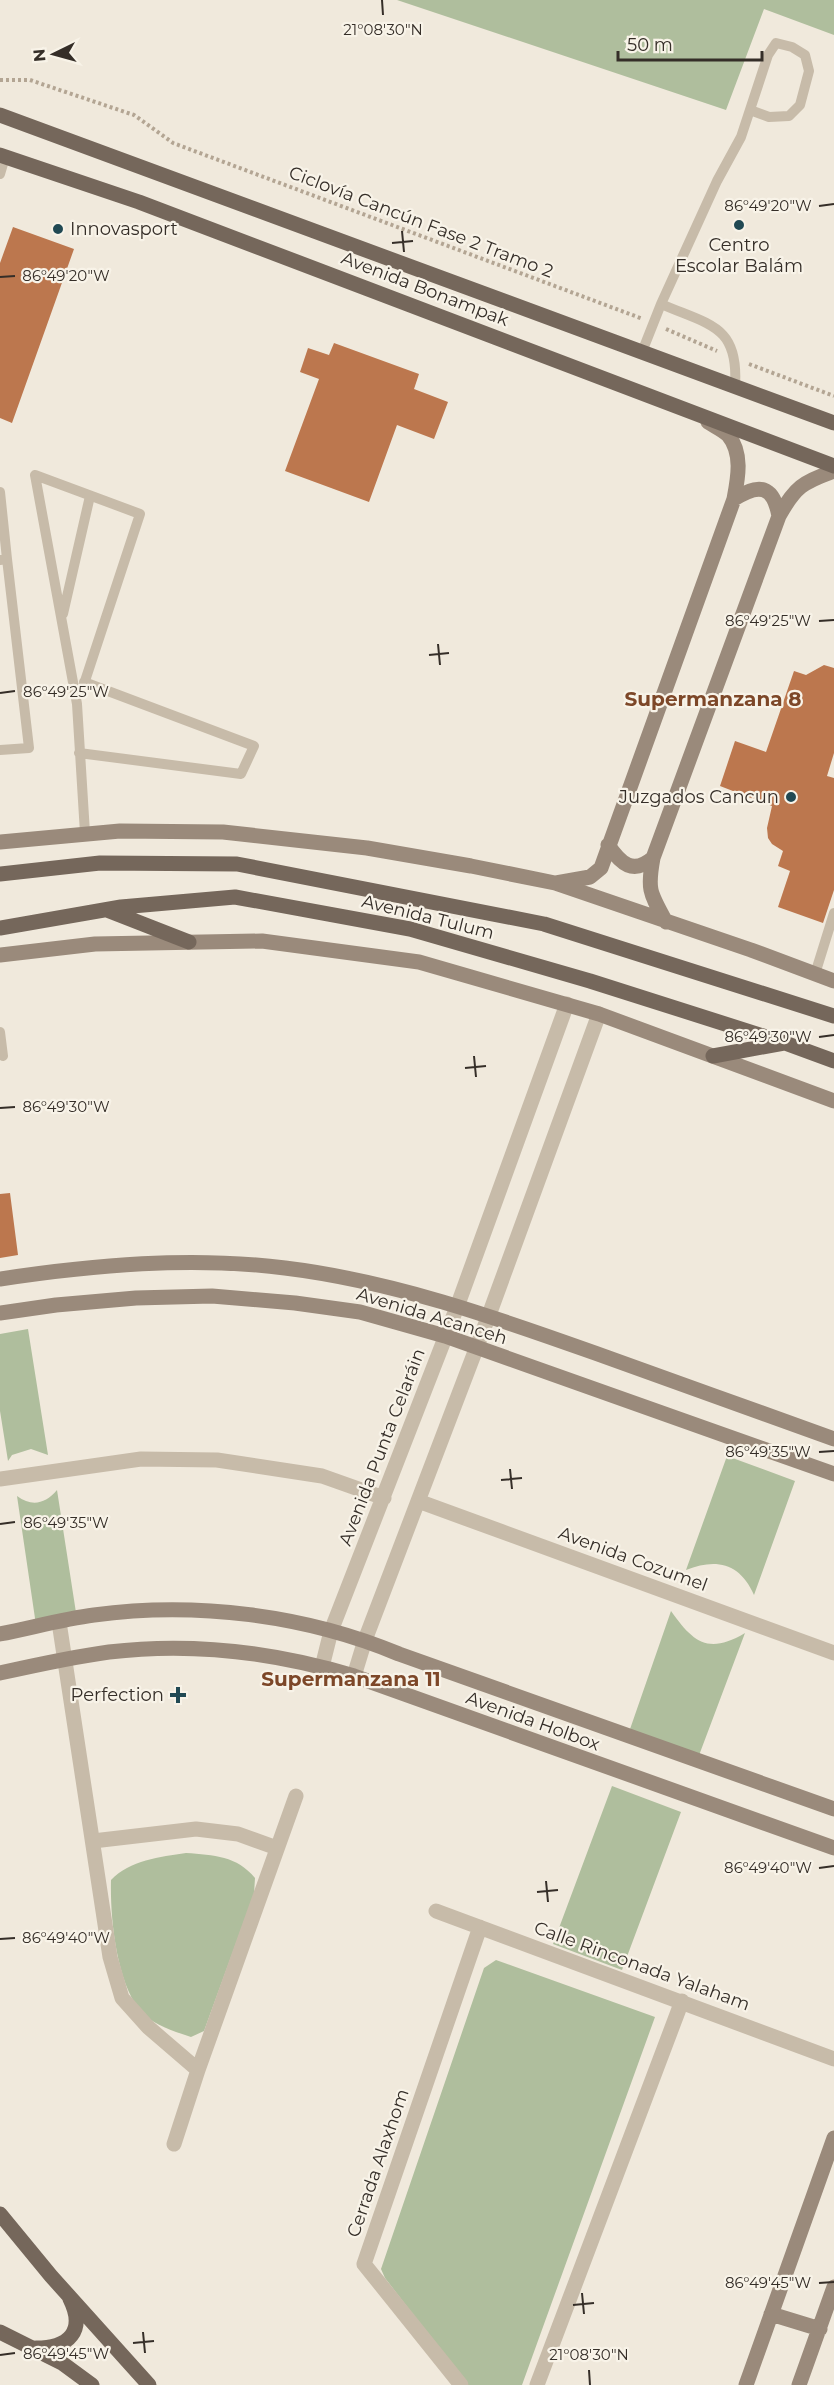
<svg xmlns="http://www.w3.org/2000/svg" width="834" height="2385" font-family="Montserrat,sans-serif">
<style>
.green{fill:#afbe9d}
.building{fill:#bc774e}
.lines{fill:none;stroke-linecap:round;stroke-linejoin:round}
.path{stroke:#b3a593;stroke-width:4;stroke-dasharray:3 3;stroke-linecap:butt}
.lane{stroke:#c7bba9;stroke-width:10}
.street{stroke:#c7bba9;stroke-width:15}
.secondary{stroke:#9a8a7b;stroke-width:15}
.primary{stroke:#75675b;stroke-width:15}
.ticks{fill:none;stroke:#352e28;stroke-width:2}
.poi-dot{fill:#214953;stroke:#f8f3e8;stroke-width:2}
.labels{text-anchor:middle;dominant-baseline:central;stroke-width:4.5;stroke-linejoin:round;paint-order:stroke}
.street-label{font-size:18px;fill:#352e28;stroke:#f8f3e8}
.poi-label{font-size:18px;fill:#352e28;stroke:#f8f3e8;text-anchor:end}
.neighbourhood-label{font-size:20px;font-weight:bold;fill:#7d4728;stroke:#f8f3e8}
.ticks-label{font-size:15px;text-anchor:middle;fill:#352e28;stroke:#f8f3e8;stroke-width:4.5;stroke-linejoin:round;paint-order:stroke}
</style>
<rect width="100%" height="100%" fill="#f0e9dc"/>
<path class="green" d="M397,0H834V35L764,9L726,110Z
M28,1329L48,1455L31,1449L12,1455L8,1461L0,1411V1334Z
M727,1456L795,1481L754,1595C740,1563 716,1558 686,1570Z
M57,1490L77,1619L36,1625L17,1496C32,1507 45,1504 57,1490Z
M671,1611C693,1642 708,1655 745,1633L698,1758L629,1732Z
M612,1786L681,1812L622,1970L553,1944Z
M186,1853C214,1855 237,1856 255,1878L254,1894L204,2031L191,2037C173,2031 152,2025 139,2009C116,1979 110,1917 111,1880C130,1860 160,1857 186,1853Z
M496,1960L655,2017L522,2385H467L385,2278L381,2269L484,1968Z"/>
<path class="building" d="M13,227L74,249L12,423L0,418V263Z
M334,343L419,374L414,389L448,402L434,439L397,425L369,502L285,471L319,379L300,372L308,348L329,355Z
M824,665L834,668V753L827,776L834,778V890L823,923L778,907L790,871L778,866L783,851L772,844L768,838L767,828L772,806L720,786L735,741L766,752L794,671L806,675Z
M10,1193L18,1255L0,1258V1194Z"/>
<g class="lines">
<path class="path" d="M0,80H30L134,115L173,143L643,319
M666,329L717,351
M749,364L834,396"/>
<path class="lane" d="M0,174L5,157
M661,304C709,325 739,325 735,386
M642,352L661,304L717,181L741,137L768,55L776,43L792,47L805,55L809,71L800,105L789,116L769,117L750,110
M35,475L77,704L85,833
M35,475L140,514L83,687
M0,492L7,559L0,560
M63,614L90,496
M0,750L29,748L7,559
M79,753L241,774L254,746L84,682
M815,974L834,913
M0,1032L3,1056"/>
<path class="street" d="M0,1479L141,1459L217,1460L322,1476L384,1498
M418,1501L834,1653
M59,1622L110,1957L122,1998L148,2027L198,2070
M322,1667L331,1631L457,1307L567,1004
M354,1676L365,1640L489,1315L599,1014
M93,1841L196,1829L238,1834L277,1848
M436,1911L834,2059
M174,2144L198,2070L296,1796
M461,2385L364,2264L480,1927
M537,2385L682,2001"/>
<path class="secondary" d="M734,499C759,483 773,485 779,516
M0,842L120,831L223,832L367,848L471,866L555,883L751,950L834,981
M608,845C621,864 633,875 653,858
M556,883L590,877L601,868L734,499C738,478 743,453 728,435C723,430 714,426 708,422
M666,922C650,893 647,890 653,858L779,516C795,487 803,482 834,471
M0,955L95,944L262,941L419,962L599,1014L834,1101
M0,1279C93,1265 191,1256 285,1268C392,1281 494,1317 595,1353C675,1382 754,1410 834,1439
M0,1313L56,1305L136,1298L212,1296L295,1303L360,1312L445,1336L834,1474
M0,1634C31,1628 63,1619 94,1615C195,1601 306,1615 399,1654L834,1809
M0,1673C36,1665 72,1657 109,1652C192,1642 274,1652 354,1676L834,1848
M771,2314L820,2329
M746,2385L834,2138
M799,2385L834,2287"/>
<path class="primary" d="M0,115L834,423
M0,155L139,202L834,466
M0,874L100,863L237,864L544,924L834,1016
M107,910L189,942
M0,928L121,907L235,897L410,929L590,981L785,1043L834,1061
M713,1056L784,1043
M0,2214L51,2276L149,2385
M0,2332L62,2363L92,2385
M36,2348C69,2348 86,2331 70,2299"/>
</g>
<path class="ticks" d="M382,0L383,15M819,206L834,204M402,231L404,252M392,243L413,241M0,277L15,276M819,621L834,620M438,644L440,665M429,655L449,653M0,693L15,691M819,1037L834,1035M474,1056L476,1077M465,1068L486,1066M0,1108L15,1107M819,1452L834,1451M510,1469L512,1489M501,1480L522,1478M0,1524L15,1522M819,1868L834,1866M546,1881L548,1902M537,1892L558,1890M0,1939L15,1938M819,2283L834,2282M582,2293L584,2314M573,2305L594,2303M143,2332L145,2353M133,2343L154,2341M0,2355L15,2353M589,2370L590,2385"/>
<g class="poi-dot">
<circle cx="739" cy="225" r="6"/>
<circle cx="58" cy="229" r="6"/>
<circle cx="791" cy="797" r="6"/>
<path d="M175 1686h6v6h6v6h-6v6h-6v-6h-6v-6h6z"/>
</g>
<g class="labels">
<g class="street-label">
<text transform="translate(421 222) rotate(21)">Ciclovía Cancún Fase 2 Tramo 2</text>
<text transform="translate(425 289) rotate(21)">Avenida Bonampak</text>
<text transform="translate(428 917) rotate(14)">Avenida Tulum</text>
<text transform="translate(432 1316) rotate(17)">Avenida Acanceh</text>
<text transform="translate(382 1447) rotate(-69)">Avenida Punta Celaráin</text>
<text transform="translate(633 1559) rotate(20)">Avenida Cozumel</text>
<text transform="translate(533 1721) rotate(20)">Avenida Holbox</text>
<text transform="translate(642 1966) rotate(20)">Calle Rinconada Yalaham</text>
<text transform="translate(378 2163) rotate(-71)">Cerrada Alaxhom</text>
</g>
<g class="poi-label">
<text x="70" y="229" text-anchor="start">Innovasport</text>
<text x="739" y="245" text-anchor="middle">Centro<tspan x="739" dy="21">Escolar Balám</tspan></text>
<text x="779" y="797">Juzgados Cancun</text>
<text x="164" y="1695">Perfection</text>
</g>
<g class="neighbourhood-label">
<text x="713" y="699">Supermanzana 8</text>
<text x="351" y="1679">Supermanzana 11</text>
</g>
</g>
<g class="ticks-label">
<text x="383" y="35">21°08'30"N</text>
<text x="768" y="211">86°49'20"W</text>
<text x="66" y="281">86°49'20"W</text>
<text x="768" y="626">86°49'25"W</text>
<text x="66" y="697">86°49'25"W</text>
<text x="768" y="1042">86°49'30"W</text>
<text x="66" y="1112">86°49'30"W</text>
<text x="768" y="1457">86°49'35"W</text>
<text x="66" y="1528">86°49'35"W</text>
<text x="768" y="1873">86°49'40"W</text>
<text x="66" y="1943">86°49'40"W</text>
<text x="768" y="2288">86°49'45"W</text>
<text x="66" y="2359">86°49'45"W</text>
<text x="589" y="2360">21°08'30"N</text>
</g>
<g transform="translate(54 54) rotate(265)" stroke="#f8f3e8" stroke-width="4.5" paint-order="stroke">
<path d="M0-4.5L10 22L0 15L-10 22Z" fill="#352e28"/>
<text y="-9" font-size="16" font-weight="bold" text-anchor="middle" fill="#352e28">N</text>
</g>
<path d="M618 51v9h144v-9" fill="none" stroke="#352e28" stroke-width="3"/>
<text x="627" y="51" font-size="18" fill="#352e28" stroke="#f8f3e8" stroke-width="4.5" paint-order="stroke">50 m</text>
</svg>
